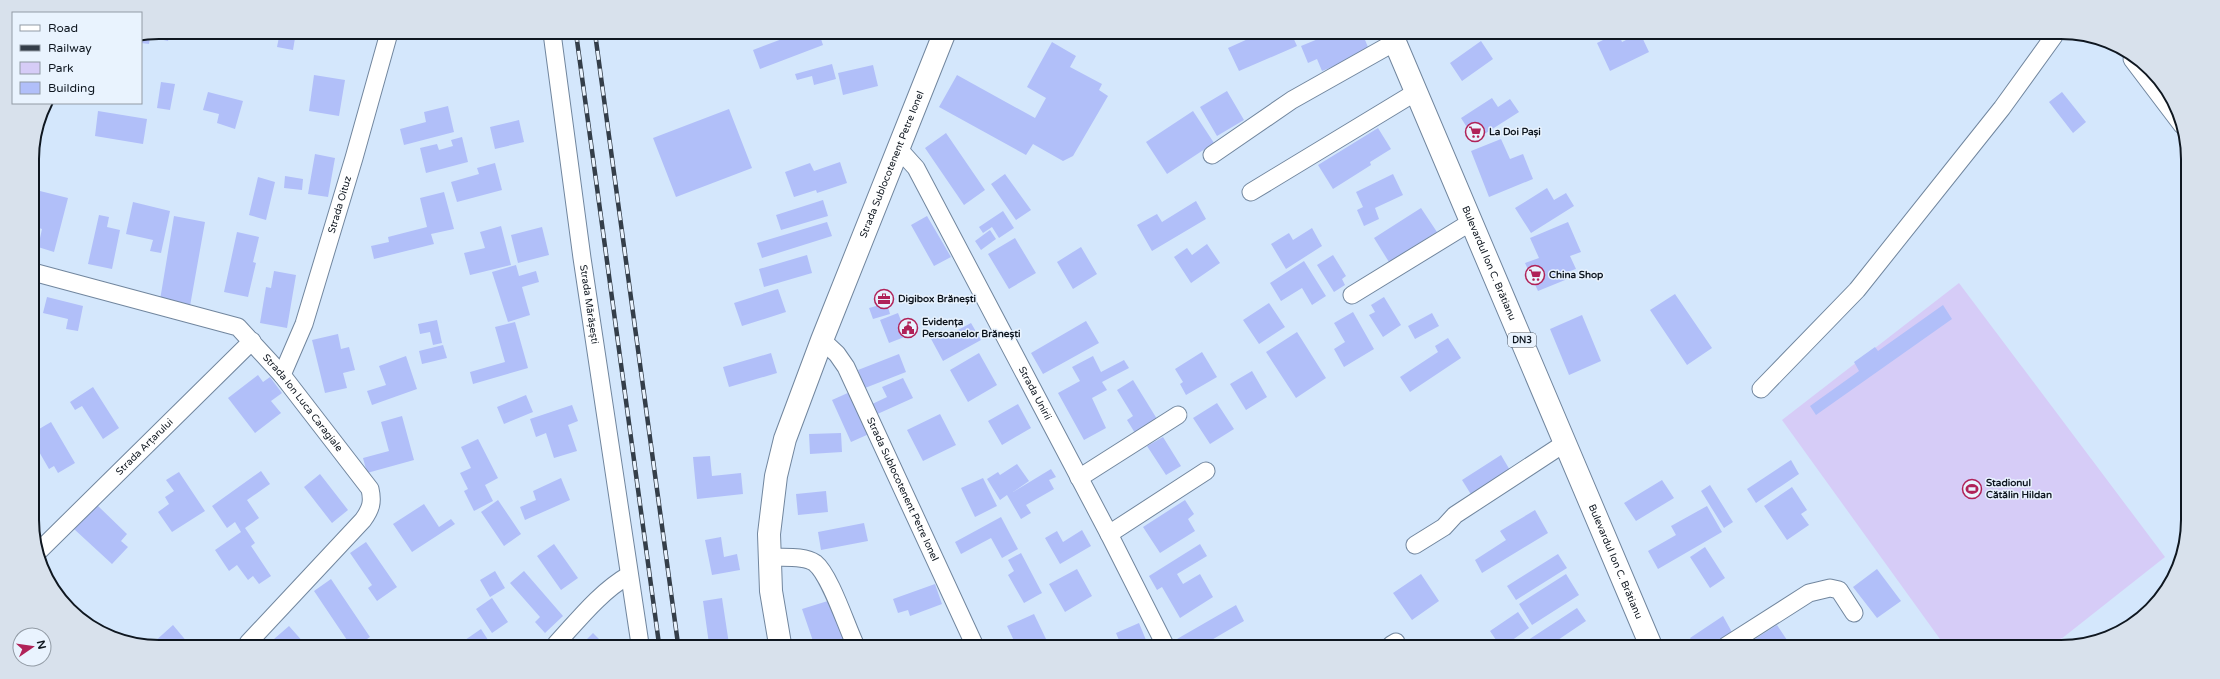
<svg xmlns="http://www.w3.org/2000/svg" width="2220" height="679" font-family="'Varela Round',sans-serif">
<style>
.green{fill:#d6ccf7}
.building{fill:#b1bff9}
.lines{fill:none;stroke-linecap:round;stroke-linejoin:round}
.minor-casing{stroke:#71869e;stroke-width:19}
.secondary-casing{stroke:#71869e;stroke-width:24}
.primary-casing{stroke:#71869e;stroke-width:24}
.minor{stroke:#fff;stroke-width:17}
.secondary{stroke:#fff;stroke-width:22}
.primary{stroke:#fff;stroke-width:22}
.rail-casing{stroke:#343e49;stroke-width:4.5}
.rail{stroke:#e9f3fe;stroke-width:3;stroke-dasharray:9;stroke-linecap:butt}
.labels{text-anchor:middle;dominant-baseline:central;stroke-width:3;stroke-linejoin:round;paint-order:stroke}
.shield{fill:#e9f3fe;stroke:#505963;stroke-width:1}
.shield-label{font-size:9px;font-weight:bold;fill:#0f1720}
.poi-label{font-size:10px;font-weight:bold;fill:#0f1720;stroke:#e9f3fe;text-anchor:start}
.street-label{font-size:10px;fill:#0f1720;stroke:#e9f3fe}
.rim{fill:none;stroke:#0f1720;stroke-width:2}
</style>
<rect width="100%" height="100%" fill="#d4e7fc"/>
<path class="green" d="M1959,283L2165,557L2051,647L1945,646L1782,420Z"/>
<path class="building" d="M159,32H170L168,41L150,37L149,44L141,43V36Z
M252,32H269L268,37Z
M280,32H296L293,50L277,47Z
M474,33H486L475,37Z
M748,33H764V34L749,38Z
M798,33H819L823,45L760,69L753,50Z
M843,34H858L845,39Z
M1259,34L1292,35L1297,46L1239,71L1228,48Z
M1316,35H1363L1370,52L1322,71L1317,59L1308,63L1301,46L1318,39Z
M1613,35H1619L1622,42L1636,35H1641L1649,52L1610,71L1597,43Z
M1481,41L1493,59L1462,81L1450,63Z
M1052,42L1076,56L1070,67L1102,84L1099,90L1108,96L1073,156L1063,161L1033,144L1026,155L939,107L957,75L1035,118L1046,98L1027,87Z
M832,64L836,79L814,85L812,76L797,80L795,74Z
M873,65L878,86L843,95L838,73Z
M314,75L345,80L339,116L309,111Z
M161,82L175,84L170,110L157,108Z
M1227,91L1244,120L1217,136L1200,107Z
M208,92L243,101L235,129L217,123L219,114L203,110Z
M2062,92L2086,122L2073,133L2049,102Z
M1492,98L1498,107L1510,99L1519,112L1475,140L1461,118Z
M448,106L454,132L404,145L400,129L426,122L424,112Z
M729,109L752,168L676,197L653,138Z
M98,111L147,119L143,144L95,136Z
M1193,111L1214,143L1167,174L1146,142Z
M519,120L524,142L495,149L490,127Z
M1378,128L1391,149L1370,162L1371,165L1333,189L1318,165Z
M946,133L985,190L964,205L925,148Z
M462,137L468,162L426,173L420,148L437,144L439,150L453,146L451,140Z
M1501,139L1510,159L1523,154L1533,179L1489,197L1471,151Z
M315,154L335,158L328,197L308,194Z
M840,162L847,183L817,193L816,190L794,197L785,172L810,163L814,171Z
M495,163L502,190L457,202L451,182L479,174L477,168Z
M1005,174L1031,210L1016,220L991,184Z
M1393,174L1403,195L1375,208L1379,219L1364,226L1357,210L1363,207L1356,192Z
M285,176L303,179L302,190L284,188Z
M258,177L275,182L266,220L249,215Z
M1547,188L1554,200L1566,193L1574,206L1531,233L1515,208Z
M32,189L68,198L54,252L38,247L42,229L33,226L35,219H33Z
M444,192L454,229L431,234L434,244L374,259L371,246L389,242L388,237L427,227L420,198Z
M823,200L828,216L781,230L776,215Z
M1196,201L1206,219L1152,251L1137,225L1157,214L1162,222Z
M133,202L170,211L161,253L150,251L153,240L126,234Z
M1421,208L1437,232L1389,262L1374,238Z
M1003,211L1014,228L999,238L992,227L983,233L979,227Z
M99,215L109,217L107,227L120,230L112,269L88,264Z
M174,216L205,222L190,306L160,300Z
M927,216L951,257L934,266L911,225Z
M827,222L832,236L762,258L757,243Z
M1568,222L1581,252L1570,256L1576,269L1567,272L1570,278L1538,291L1525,263L1539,258L1530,238Z
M501,226L511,265L470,275L464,253L485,248L480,232Z
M542,227L549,255L518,263L511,235Z
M1312,228L1322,246L1286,269L1271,244L1289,233L1293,240Z
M990,230L996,239L981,250L975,241Z
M237,232L259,237L253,262L256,263L248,297L224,292Z
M1015,238L1036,273L1009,289L988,254Z
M1207,244L1220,263L1191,283L1174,257L1187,248L1192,255Z
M1081,247L1097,274L1073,289L1057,262Z
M807,255L812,273L764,287L759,269Z
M1333,255L1346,276L1342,279L1345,285L1334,292L1317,265Z
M1304,261L1326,296L1312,305L1302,288L1281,301L1270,283Z
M516,265L519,276L536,271L539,282L522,287L530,315L508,322L492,272Z
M274,271L296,275L287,328L260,323L266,287L271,288Z
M778,289L786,312L742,326L734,303Z
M1675,294L1712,348L1687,365L1650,310Z
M47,297L83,306L78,331L66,329L68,319L43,313Z
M1384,297L1401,325L1383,337L1369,315L1375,312L1371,305Z
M887,303L890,314L873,319L869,308Z
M1269,303L1285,327L1259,344L1243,320Z
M1943,305L1952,319L1816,415L1810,406L1859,371L1854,362L1875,347L1878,351Z
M1353,312L1374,349L1344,367L1334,349L1345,342L1334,323Z
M898,313L907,336L889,343L880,320Z
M1432,313L1439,326L1415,339L1408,326Z
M1582,315L1601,361L1569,375L1550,329Z
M437,320L442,343L433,345L430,332L420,334L418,324Z
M1086,321L1099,343L1043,374L1031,353Z
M515,322L528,368L473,384L470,372L505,362L495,327Z
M971,323L981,340L943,361L930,337L942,330L945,337Z
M1297,332L1326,378L1296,398L1266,352Z
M338,334L341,349L349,347L355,370L343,373L347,388L325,393L312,340Z
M1448,338L1461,358L1410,392L1400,377L1438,352L1435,346Z
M443,345L447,358L422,364L419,351Z
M1202,352L1217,377L1186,395L1180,384L1183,382L1175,369Z
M771,353L777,373L729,387L723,367Z
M979,353L997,385L968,402L950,370Z
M899,354L906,372L865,388L858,370Z
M406,356L417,389L372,405L367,391L386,385L379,366Z
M1093,356L1101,372L1124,360L1129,368L1102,382L1107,390L1092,398L1106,428L1084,440L1058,393L1080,381L1072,367Z
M1252,371L1267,397L1246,410L1230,384Z
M258,375L263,382L270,377L282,393L271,401L281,413L255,433L228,398Z
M903,378L913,398L873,416L868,406L887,397L882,387Z
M1133,380L1157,419L1135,433L1127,420L1133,416L1117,390Z
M93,387L119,428L103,439L82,406L75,410L70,402Z
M850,392L869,434L851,442L832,400Z
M526,395L533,412L504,424L497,407Z
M1217,403L1234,429L1210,444L1193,418Z
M1018,404L1031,428L1002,445L988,421Z
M572,405L578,421L568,425L577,451L554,458L546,433L536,437L530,419Z
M940,414L956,445L923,461L907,430Z
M402,416L414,460L367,473L363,458L389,451L381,422Z
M51,422L75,463L58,473L54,466L49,469L34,443V432Z
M841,433L842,452L810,454L809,434Z
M1163,437L1181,466L1166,475L1147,446Z
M478,439L498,478L485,485L493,501L474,511L464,491L468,489L460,473L471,468L461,447Z
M1501,455L1511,472L1472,496L1462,480Z
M710,456L712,476L741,473L743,494L697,499L693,457Z
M1791,460L1799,474L1756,503L1747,489Z
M1017,464L1029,481L1013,492L1051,469L1056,477L1049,480L1054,489L1026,505L1031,513L1021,519L1007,495L1000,500L987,479L998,472L1000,475Z
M261,471L270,484L247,500L259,518L245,528L255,543L251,546L271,576L259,584L253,576L248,580L237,565L229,571L215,550L241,532L235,522L227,528L212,506Z
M179,472L205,511L172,532L158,512L169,504L165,497L174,491L166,480Z
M320,474L348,510L332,523L304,487Z
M561,478L570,500L525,520L520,507L536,500L533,491Z
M983,478L997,506L975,517L961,488Z
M1662,480L1674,498L1636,521L1624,503Z
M1710,485L1733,522L1724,528L1701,491Z
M1792,487L1807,510L1801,514L1809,525L1787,540L1764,506Z
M826,491L828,512L798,515L796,494Z
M498,500L521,534L504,546L481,512Z
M1185,500L1194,514L1188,519L1195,531L1160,553L1143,527Z
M424,504L439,527L451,519L455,524L412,552L393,524Z
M97,505L127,534L121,541L128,547L112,564L74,529Z
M1707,506L1722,532L1658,569L1648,551L1676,535L1671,526Z
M1535,510L1548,533L1482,573L1475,560L1506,540L1500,531Z
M1001,517L1018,549L1002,558L991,538L961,554L955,542Z
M864,523L868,541L821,550L818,532Z
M1082,530L1091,546L1060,564L1045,538L1057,531L1063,542Z
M721,537L724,557L737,554L740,570L712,575L705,540Z
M366,542L397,587L377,601L368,588L372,585L350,553Z
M554,544L578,578L561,590L537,556Z
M1200,544L1207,556L1177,574L1183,584L1200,574L1213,597L1180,618L1162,587L1157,590L1149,576Z
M1705,547L1725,578L1710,588L1690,557Z
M1021,553L1042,593L1024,603L1008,575L1014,571L1008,560Z
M1558,554L1567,568L1516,600L1507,586Z
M1077,569L1092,596L1065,612L1049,584Z
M1877,569L1901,601L1877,618L1853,587Z
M495,571L505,588L490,597L480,580Z
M524,571L563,616L545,633L535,622L540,617L510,583Z
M1421,574L1439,601L1412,620L1393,593Z
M1566,574L1579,595L1532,625L1519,604Z
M331,579L370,637L361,643H349L314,591Z
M935,584L942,604L910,616L908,610L898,613L893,599Z
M492,598L508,622L492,633L476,609Z
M722,598L729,644H709L703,601Z
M831,600L844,640L831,644H814L802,609Z
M1236,605L1244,621L1203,645H1181L1177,639Z
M1577,608L1586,621L1549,646H1519Z
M1518,612L1529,628L1504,646H1500L1490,631Z
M1034,614L1046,639L1033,645H1016L1007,626Z
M1723,616L1733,634L1714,646H1695L1690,638Z
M1139,623L1148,645H1121L1116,633Z
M173,625L188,643H153Z
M1777,625L1787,640L1777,646H1744Z
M289,626L304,643H278L274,639Z
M481,629L490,643H468L465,640Z
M593,633L604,644H582Z
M750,640L751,644H730V643Z"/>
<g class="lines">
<g class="minor-casing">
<g id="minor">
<path id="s1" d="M552,33L582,258L640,644"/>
<path d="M2132,59L2182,125"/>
<path id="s2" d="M897,147L916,168L1109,534L1165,645"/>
<path d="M1212,155L1292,100L1395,42"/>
<path d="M1251,192L1416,92"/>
<path id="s3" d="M33,272L238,327L282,375L370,489C373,502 371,509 363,520L248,643"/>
<path d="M1352,295L1471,222"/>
<path id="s4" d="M822,340L837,354L846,367L974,644"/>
<path id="s5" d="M282,375L304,324L354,158L389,33"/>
<path d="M1761,389L1857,290L2002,108L2054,36"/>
<path d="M1079,478L1178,415"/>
<path d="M1109,534L1206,471"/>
<path d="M1415,545L1444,527L1455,515L1565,443"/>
<path id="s6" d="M37,553L252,341"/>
<path d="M769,557C782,558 804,555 815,563C830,575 846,625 855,644"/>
<path d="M556,644C579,619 600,592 629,575"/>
<path d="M1391,645L1396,642"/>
<path d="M1726,646L1809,593L1830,588L1839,590L1854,613"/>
</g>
</g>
<g class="secondary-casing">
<g id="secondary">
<path id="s7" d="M780,644L771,591L769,534L776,476L785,439L822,340L944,34"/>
</g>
</g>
<g class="primary-casing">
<g id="primary">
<path id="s8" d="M1392,35L1651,646"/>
</g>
</g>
<use href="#minor" class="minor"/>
<use href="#secondary" class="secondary"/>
<use href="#primary" class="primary"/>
<g class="rail-casing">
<path id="rail" d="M576,33L659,644
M595,33L678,644"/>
</g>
<use href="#rail" class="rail"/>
</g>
<defs>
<g id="supermarket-ring" transform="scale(1)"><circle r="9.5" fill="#e9f3fe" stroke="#b02258" stroke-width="1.5"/><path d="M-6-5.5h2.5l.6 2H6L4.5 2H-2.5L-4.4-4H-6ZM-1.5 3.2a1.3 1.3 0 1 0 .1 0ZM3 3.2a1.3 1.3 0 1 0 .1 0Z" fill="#b02258"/></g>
<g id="office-ring" transform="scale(1)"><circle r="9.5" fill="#e9f3fe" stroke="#b02258" stroke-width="1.5"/><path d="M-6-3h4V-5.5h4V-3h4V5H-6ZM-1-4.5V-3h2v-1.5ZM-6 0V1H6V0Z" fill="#b02258"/></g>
<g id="civic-ring" transform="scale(1)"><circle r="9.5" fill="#e9f3fe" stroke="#b02258" stroke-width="1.5"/><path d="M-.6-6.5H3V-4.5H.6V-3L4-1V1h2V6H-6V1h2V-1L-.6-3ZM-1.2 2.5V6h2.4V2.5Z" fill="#b02258"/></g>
<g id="stadium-ring" transform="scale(1)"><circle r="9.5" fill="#e9f3fe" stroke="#b02258" stroke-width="1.5"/><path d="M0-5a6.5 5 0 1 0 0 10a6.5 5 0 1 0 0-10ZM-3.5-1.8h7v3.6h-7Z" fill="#b02258"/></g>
</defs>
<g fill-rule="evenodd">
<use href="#supermarket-ring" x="1475" y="132"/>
<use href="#supermarket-ring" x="1535" y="275"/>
<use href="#office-ring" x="884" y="299"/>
<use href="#civic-ring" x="908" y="328"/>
<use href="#stadium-ring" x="1972" y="489"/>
</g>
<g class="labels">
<rect class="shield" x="1508" y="333" width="28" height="14" rx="3"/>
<g class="shield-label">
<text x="1522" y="340">DN3</text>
</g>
<g class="poi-label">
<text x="1489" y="132">La Doi Pași</text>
<text x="1549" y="275">China Shop</text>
<text x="898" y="299">Digibox Brănești</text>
<text x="922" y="322">Evidența<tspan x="922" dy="12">Persoanelor Brănești</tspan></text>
<text x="1986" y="483">Stadionul<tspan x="1986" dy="12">Cătălin Hildan</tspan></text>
</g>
<g class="street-label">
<text stroke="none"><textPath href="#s7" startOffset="502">Strada Sublocotenent Petre Ionel</textPath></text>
<text stroke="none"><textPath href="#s5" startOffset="180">Strada Oituz</textPath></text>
<text stroke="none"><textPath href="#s8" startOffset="248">Bulevardul Ion C. Brătianu</textPath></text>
<text stroke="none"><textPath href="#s1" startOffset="274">Strada Mărășești</textPath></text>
<text stroke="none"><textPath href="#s2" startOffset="283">Strada Unirii</textPath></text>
<text stroke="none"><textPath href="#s3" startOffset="312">Strada Ion Luca Caragiale</textPath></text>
<text stroke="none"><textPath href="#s6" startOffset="151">Strada Arțarului</textPath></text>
<text stroke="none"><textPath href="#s4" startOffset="171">Strada Sublocotenent Petre Ionel</textPath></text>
<text stroke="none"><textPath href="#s8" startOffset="572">Bulevardul Ion C. Brătianu</textPath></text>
</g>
</g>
<path d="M0 0H2220V679H0ZM159 39H2061A120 120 0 0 1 2181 159V520A120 120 0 0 1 2061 640H159A120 120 0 0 1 39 520V159A120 120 0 0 1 159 39Z" fill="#d8e1ec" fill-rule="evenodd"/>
<path class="rim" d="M159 39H2061A120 120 0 0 1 2181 159V520A120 120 0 0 1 2061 640H159A120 120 0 0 1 39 520V159A120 120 0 0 1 159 39Z"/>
<rect x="12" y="12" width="130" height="92" fill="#e9f3fe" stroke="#929ba5"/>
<rect x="20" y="25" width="20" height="6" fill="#ffffff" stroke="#929ba5"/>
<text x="48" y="32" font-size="12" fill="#0f1720">Road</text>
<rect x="20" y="45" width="20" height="6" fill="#343e49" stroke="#929ba5"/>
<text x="48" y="52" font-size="12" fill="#0f1720">Railway</text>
<rect x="20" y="62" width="20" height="12" fill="#d6ccf7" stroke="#929ba5"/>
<text x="48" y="72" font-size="12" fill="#0f1720">Park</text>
<rect x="20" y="82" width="20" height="12" fill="#b1bff9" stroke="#929ba5"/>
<text x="48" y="92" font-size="12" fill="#0f1720">Building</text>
<g transform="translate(32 647) rotate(77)"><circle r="19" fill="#e9f3fe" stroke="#929ba5"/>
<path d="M0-3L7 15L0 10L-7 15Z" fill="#b02258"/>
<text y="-6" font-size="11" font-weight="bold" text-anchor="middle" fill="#0f1720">N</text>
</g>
</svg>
